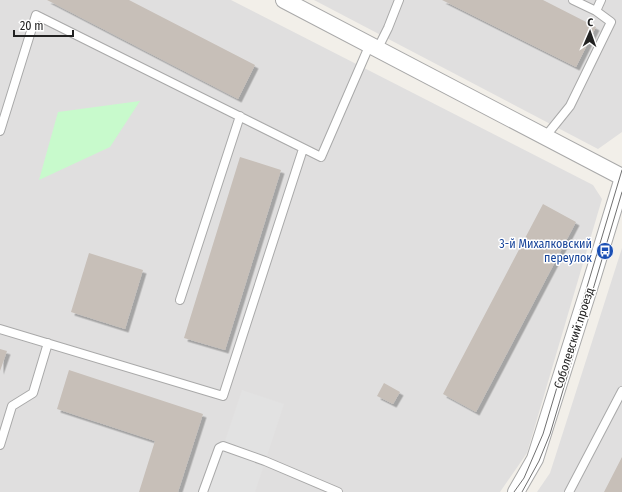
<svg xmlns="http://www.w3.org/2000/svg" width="622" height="492" font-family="'Fira Sans Condensed',sans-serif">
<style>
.residential{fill:#e0dfdf}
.park{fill:#c8facc}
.parking{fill:#e2e2e2}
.building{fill:#c7bfb8;filter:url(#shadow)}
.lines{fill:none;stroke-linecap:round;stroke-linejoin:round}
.lane-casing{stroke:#a9a9a9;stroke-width:10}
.street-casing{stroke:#a9a9a9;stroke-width:18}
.lane{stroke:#fff;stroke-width:8}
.street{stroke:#fff;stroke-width:16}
.tram{stroke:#707070;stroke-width:1}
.labels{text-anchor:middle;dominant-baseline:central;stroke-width:3;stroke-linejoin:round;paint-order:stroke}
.transit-label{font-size:12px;fill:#164399;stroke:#fff;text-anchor:end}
.street-label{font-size:12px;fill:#222;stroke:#fff}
</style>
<defs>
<filter id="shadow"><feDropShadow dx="3.5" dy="3.5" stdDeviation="0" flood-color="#0004"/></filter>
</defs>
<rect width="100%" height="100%" fill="#f2efe9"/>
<path class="residential" d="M0,0H231L593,185L602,199L527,453L500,492H0Z
M314,0H622V132L598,149Z
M622,248V492H537L550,473Z"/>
<path class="park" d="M140,101L110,147L39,180L58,112Z"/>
<path class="parking" d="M242,390L284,404L255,492H208Z"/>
<path class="building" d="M47,0H129L255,65L238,99Z
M442,0H543L596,27L576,67Z
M240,157L281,170L225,350L184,338Z
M543,204L576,222L476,412L443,394Z
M89,253L143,270L125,329L71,312Z
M0,349L7,351L0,371Z
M69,370L203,414L178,492H139L155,441L57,409Z
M384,383L400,392L393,404L377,396Z
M622,457V492H604Z"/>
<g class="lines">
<g class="lane-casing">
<path id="lane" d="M596,11L601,0
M378,48L388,28L399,0
M0,131L36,15L321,157L370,44
M545,137L570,106L611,22L596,11L573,0
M180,300L240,116
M0,329L223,396L303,149
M0,445L12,406L33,393L48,343
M203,492L219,448L223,446L265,461L338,492
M569,492L622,391"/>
</g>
<g class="street-casing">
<path id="street" d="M284,0L622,177
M516,492L535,459L592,279L622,181"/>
</g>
<use href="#lane" class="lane"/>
<use href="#street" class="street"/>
<path class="tram" d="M514,492L524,478L543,434L622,170
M522,492L539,461L550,434L622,192"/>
</g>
<defs>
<g id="bus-disc" transform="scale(0.9)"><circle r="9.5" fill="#1a4fb4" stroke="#fff"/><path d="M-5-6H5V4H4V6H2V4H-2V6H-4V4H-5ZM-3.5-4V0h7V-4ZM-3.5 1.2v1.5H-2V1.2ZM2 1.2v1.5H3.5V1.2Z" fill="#fff"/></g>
</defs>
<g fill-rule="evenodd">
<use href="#bus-disc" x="605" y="251"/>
</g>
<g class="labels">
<g class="transit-label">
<text x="592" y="244">3-й Михалковский<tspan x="592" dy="14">переулок</tspan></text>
</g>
<g class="street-label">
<text transform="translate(574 338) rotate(-72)">Соболевский проезд</text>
</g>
</g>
<g transform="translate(590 32) rotate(2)" stroke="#ffffff" stroke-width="3" paint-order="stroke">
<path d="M0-3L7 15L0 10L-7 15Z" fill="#222222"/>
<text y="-6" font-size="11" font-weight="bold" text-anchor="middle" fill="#222222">С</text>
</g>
<path d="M14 30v6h59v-6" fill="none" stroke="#222222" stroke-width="2"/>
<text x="20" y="30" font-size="12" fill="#222222" stroke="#ffffff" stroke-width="3" paint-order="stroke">20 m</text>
</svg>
